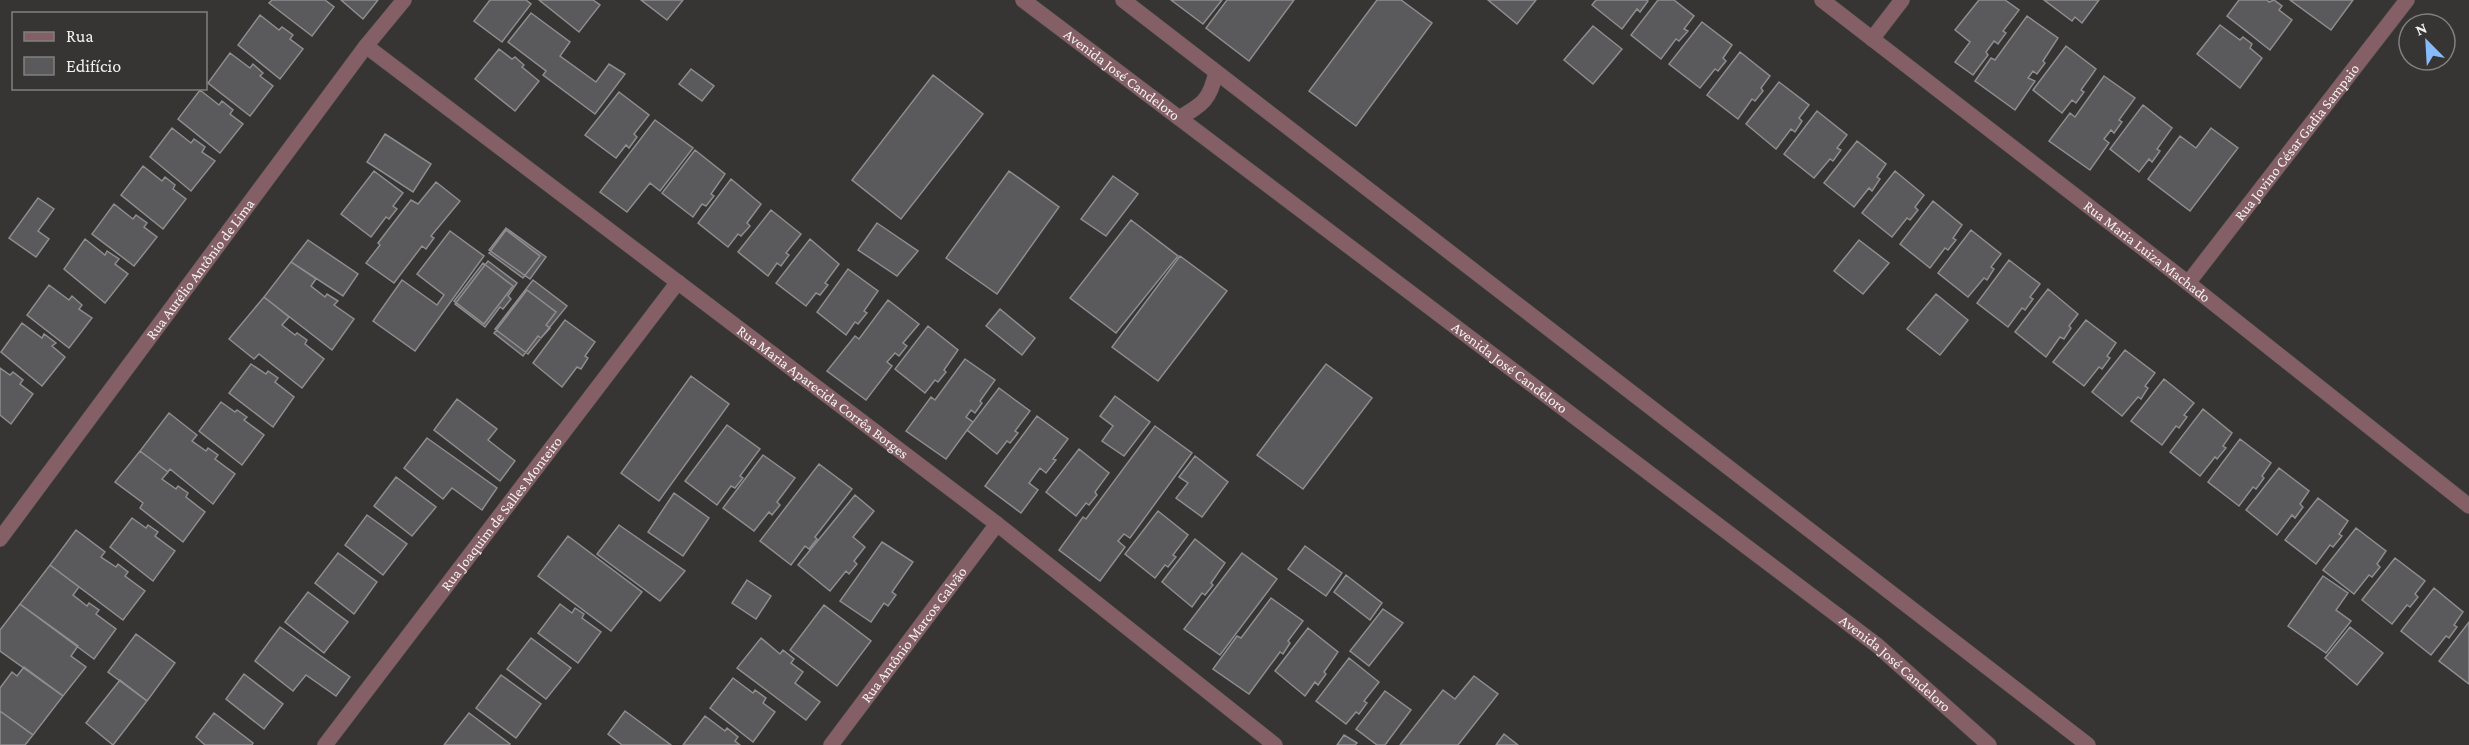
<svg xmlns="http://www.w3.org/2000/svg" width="2469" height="745" font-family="'Crimson Pro',serif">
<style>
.building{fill:#5a595c;stroke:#8d8d8f;stroke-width:1.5}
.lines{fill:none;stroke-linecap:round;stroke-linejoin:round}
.minor-casing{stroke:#555351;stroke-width:16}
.minor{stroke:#846066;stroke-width:15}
.labels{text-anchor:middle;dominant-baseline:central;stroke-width:5;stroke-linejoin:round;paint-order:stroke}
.street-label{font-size:15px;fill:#f3f1f0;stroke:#373533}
</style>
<rect width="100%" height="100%" fill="#373533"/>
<path class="building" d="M272,0H325L334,7L312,36L269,3Z
M341,0H378L363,19Z
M490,0H526L531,4L502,42L474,21Z
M539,0H593L600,5L579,32Z
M641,0H683L667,20Z
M1171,0H1222L1203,24Z
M1227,0H1294L1249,61L1206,28Z
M1377,0H1401L1432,23L1356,126L1309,91Z
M1488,0H1536L1517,24Z
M1596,0H1646L1648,1L1640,12L1637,9L1622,29L1592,5Z
M1658,0H1674L1694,16L1684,29L1688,31L1679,41L1676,39L1661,59L1631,35Z
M1979,0H2005L2019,10L2003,31L2006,33L1998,44L1994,41L1986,52L1988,55L1973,75L1955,62L1970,42L1955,30Z
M2044,0H2099L2082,23L2075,17L2072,21Z
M2239,0H2267L2269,2L2274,0L2282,6L2279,10L2292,20L2270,50L2227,16Z
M2290,0H2353L2331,30Z
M531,13L570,42L560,56L596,82L609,64L625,74L595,114L543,75L546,71L508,42Z
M260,15L279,30L282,27L293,35L290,39L303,49L280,79L238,45Z
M2027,16L2058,38L2043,61L2045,63L2037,74L2033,71L2028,78L2035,81L2015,110L1975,81L1991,58L1995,60Z
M1702,22L1732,45L1723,58L1726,61L1718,71L1715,69L1700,88L1669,64Z
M2220,25L2240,40L2243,37L2252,44L2250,48L2262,58L2240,88L2197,54Z
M1593,26L1622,49L1593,84L1564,60Z
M2066,46L2096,69L2081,90L2084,92L2076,103L2072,100L2062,113L2033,90Z
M499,49L512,59L515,57L524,65L522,67L539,81L515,111L475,79Z
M1740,52L1770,76L1761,88L1763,91L1755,101L1752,99L1738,119L1707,95Z
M230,53L250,68L253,64L263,73L260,76L273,86L250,116L208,83Z
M691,69L714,86L702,101L679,84Z
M933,75L983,114L901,219L852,180Z
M2104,76L2135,98L2119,120L2122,122L2114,133L2111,130L2104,139L2109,143L2090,170L2049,141L2070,113L2075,117Z
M1779,82L1809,105L1799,118L1802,121L1795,132L1791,129L1776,149L1746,124Z
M200,90L219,105L222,101L233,110L230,114L243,124L220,153L178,119Z
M619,92L649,115L634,134L637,137L629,148L626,145L616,158L585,135Z
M2143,105L2172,128L2157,149L2160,151L2152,162L2149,159L2139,172L2110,149Z
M1817,111L1847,135L1837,148L1841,150L1833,161L1830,159L1814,178L1784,154Z
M655,120L693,148L660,191L650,183L627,212L600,192Z
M172,128L191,143L194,139L205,147L202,152L215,161L191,191L150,157Z
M2211,128L2238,148L2190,211L2148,179L2180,136L2196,148Z
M385,134L431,164L413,192L367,162Z
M1857,141L1886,164L1877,177L1880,179L1872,191L1869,188L1854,207L1824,183Z
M695,150L725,174L711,194L714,196L706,206L702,204L693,217L662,193Z
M143,166L162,181L165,177L175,185L173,189L186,199L163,229L121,195Z
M374,171L403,193L393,206L397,209L389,219L386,217L371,237L341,214Z
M1009,171L1059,207L997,294L946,258Z
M1895,171L1924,195L1915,207L1918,210L1910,220L1907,218L1892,237L1862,213Z
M1113,176L1138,194L1106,236L1081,219Z
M731,179L761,204L747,223L750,226L741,236L738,234L728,247L698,223Z
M436,182L460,201L431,236L434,238L426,249L422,246L394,283L366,263L380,245L378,243L411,200L418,204Z
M38,198L54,209L38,231L49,239L36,257L9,238Z
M1933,201L1962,225L1953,238L1956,240L1948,250L1945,248L1930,268L1900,244Z
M114,204L133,219L136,215L147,223L144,227L157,237L134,266L92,234Z
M771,210L801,234L786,253L789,255L781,266L777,263L768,276L738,252Z
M1131,220L1178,256L1116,333L1070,298Z
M877,223L918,251L897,276L858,250Z
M506,228L546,257L530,279L489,250Z
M506,230L540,256L523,278L489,253Z
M1971,230L2001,254L1991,267L1994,269L1987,280L1984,278L1968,297L1938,273Z
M450,231L484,256L415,351L373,321L402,280L437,305L444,295L417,274Z
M85,239L105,255L107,251L119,259L115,264L128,274L105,303L64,269Z
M810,239L839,264L825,283L828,285L820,295L816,293L806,306L776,283Z
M308,240L358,274L343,296L291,262Z
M1859,240L1889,263L1863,294L1834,271Z
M1180,256L1227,291L1158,381L1112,347Z
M2009,260L2040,284L2030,297L2033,299L2025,310L2022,308L2008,327L1977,303Z
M488,261L517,283L508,296L511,299L503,309L500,307L485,327L455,304Z
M291,262L316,279L311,286L325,297L327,294L338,301L334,305L354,319L332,350L264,297Z
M483,263L513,286L484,324L454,301Z
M848,269L878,291L864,311L867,313L858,324L855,322L846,335L817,312Z
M533,280L567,306L528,354L495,329Z
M49,285L69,300L72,296L82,305L79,309L92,318L69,348L27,315Z
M2048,289L2078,314L2069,326L2071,328L2064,339L2060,337L2046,357L2015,332Z
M527,290L556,312L546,325L550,328L541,338L538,336L523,356L494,333Z
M1936,294L1968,320L1940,355L1907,329Z
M264,297L289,317L282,325L295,335L297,333L307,340L305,344L324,359L302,388L259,354L254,359L229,339Z
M888,300L919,324L903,343L907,346L899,356L895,353L887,362L892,366L866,400L827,371L855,336L859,339Z
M1000,309L1035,338L1022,355L986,326Z
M565,320L595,342L585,356L588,358L581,369L577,367L562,387L533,363Z
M2086,320L2116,343L2107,356L2110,358L2102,369L2099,367L2084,386L2053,362Z
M22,323L42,338L44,334L56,343L52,346L65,357L42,386L1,352Z
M928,326L958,350L944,370L946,372L938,382L935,380L925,393L895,369Z
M2125,350L2155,373L2145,386L2148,388L2141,399L2138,397L2122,416L2092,392Z
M965,359L995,380L980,401L982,403L975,413L971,410L966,417L973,422L946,459L906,431L931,397L935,400Z
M251,364L266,374L268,371L278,378L275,382L294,397L273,427L229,393Z
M1326,364L1372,398L1303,489L1257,455Z
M0,368L10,375L13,372L23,380L20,384L33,394L11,424L0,415Z
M691,376L729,404L659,501L621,473Z
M2164,379L2194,403L2184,415L2187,417L2179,428L2176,426L2162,445L2131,421Z
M999,388L1030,411L1015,431L1018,433L1010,443L1007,441L997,454L967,430Z
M1115,396L1150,422L1124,456L1102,441L1113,426L1100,416Z
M457,399L497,429L488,440L515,461L500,481L434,430Z
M221,402L235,412L237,410L247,417L244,420L264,435L242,465L199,431Z
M2203,409L2232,433L2223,446L2226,448L2217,459L2215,457L2200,476L2170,452Z
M169,413L197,435L192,441L206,451L208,448L218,455L215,459L235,474L213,504L170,469L168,472L140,451Z
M1037,416L1068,439L1053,459L1056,460L1046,473L1040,468L1029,483L1038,490L1021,513L985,486Z
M727,425L760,449L740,476L743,478L735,488L731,486L717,505L685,481Z
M1155,426L1192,453L1130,538L1124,534L1118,541L1125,547L1100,581L1059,550L1083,517L1086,519Z
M427,438L497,488L482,510L452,488L443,499L404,468Z
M2240,439L2271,463L2262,476L2264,478L2256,489L2253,487L2239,506L2208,482Z
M1079,449L1109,473L1095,492L1097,495L1089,505L1086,503L1076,516L1046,492Z
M140,451L168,472L162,479L176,489L178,486L188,493L186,497L205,512L183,542L140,508L143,503L115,482Z
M763,455L795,478L777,502L780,505L772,515L769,512L754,531L723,508Z
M1195,456L1228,482L1202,517L1176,498L1188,483L1179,477Z
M819,464L852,489L815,537L817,539L809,549L805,546L791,565L760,541Z
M2279,468L2309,491L2300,504L2303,507L2295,518L2292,515L2277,535L2246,510Z
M396,477L436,507L412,536L374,506Z
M674,493L709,518L683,556L648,532Z
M855,495L874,511L853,537L865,547L854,561L857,564L849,574L846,571L830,591L798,565Z
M2318,498L2348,521L2339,534L2342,536L2333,547L2330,545L2316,564L2285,540Z
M1158,511L1188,535L1173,555L1176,557L1168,567L1165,565L1155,578L1125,554Z
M367,515L407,544L383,575L345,545Z
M132,518L146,528L148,525L158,532L155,536L175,551L153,581L110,547Z
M619,525L685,571L660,601L597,554Z
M2356,528L2386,551L2377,564L2380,567L2372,577L2369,575L2354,594L2323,570Z
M76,530L105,552L101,557L116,567L118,564L128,572L125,576L145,591L123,620L50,565Z
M568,536L642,592L611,631L538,576Z
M1195,539L1225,563L1211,583L1213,585L1205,595L1202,593L1192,607L1162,582Z
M882,542L913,562L892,592L896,595L888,606L884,603L871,622L840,601Z
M1305,546L1342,573L1326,596L1288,569Z
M338,553L377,582L354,614L315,583Z
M1242,553L1277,579L1220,655L1184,629Z
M2395,558L2425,581L2415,594L2418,597L2410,607L2407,605L2392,624L2362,600Z
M50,565L79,587L73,595L87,606L89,603L99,610L96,614L116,629L94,659L20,604Z
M1346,575L1382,603L1370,620L1334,592Z
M2323,576L2348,593L2336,610L2351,621L2326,653L2288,626Z
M747,580L771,596L756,619L732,603Z
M2434,588L2463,612L2454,625L2457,627L2449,638L2446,636L2431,655L2401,631Z
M308,592L348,622L324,653L285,622Z
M1271,598L1303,621L1288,641L1290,643L1283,654L1280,652L1249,694L1213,669L1237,636L1241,638Z
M20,604L78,646L71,656L86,667L63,696L0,651V630Z
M560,604L572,613L575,608L584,614L582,618L601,632L578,663L538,633Z
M824,605L871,641L837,686L790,650Z
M1383,609L1403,623L1369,666L1350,651Z
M2469,622V684L2439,661Z
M280,627L350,677L336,696L306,675L293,691L255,661Z
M2350,627L2383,653L2357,685L2325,658Z
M1308,628L1338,652L1324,672L1326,674L1318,685L1315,682L1305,696L1275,671Z
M136,634L175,663L147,701L108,672Z
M531,638L571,668L546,699L507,669Z
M761,638L780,654L783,650L794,659L791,663L803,672L795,683L820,702L806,720L737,668Z
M1349,658L1379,682L1364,701L1367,703L1359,714L1356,712L1346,724L1316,701Z
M24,667L63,696L33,735L0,711V688L12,672L17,676Z
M244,674L283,704L264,729L226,699Z
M501,675L541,704L516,738L476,708Z
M1474,676L1498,694L1458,745H1400L1443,690L1455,699Z
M733,678L753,693L755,690L766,698L763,703L775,712L753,742L710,708Z
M120,680L147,701L113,745L86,723Z
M1385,691L1411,710L1385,745H1377L1356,729Z
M0,711L33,735L25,745H0Z
M625,711L671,745H622L608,734Z
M214,713L253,743L252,745H205L196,737Z
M469,713L510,744L509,745H444Z
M705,716L725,731L727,728L738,737L735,741L740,745H683Z
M1504,734L1518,745H1496Z
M1344,735L1357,743L1355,745H1337Z"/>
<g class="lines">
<g class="minor-casing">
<g id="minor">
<path id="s1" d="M1023,0L1878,646L1989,745"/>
<path d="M1123,0L2088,745"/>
<path id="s2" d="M1822,0L2188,283L2469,506"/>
<path d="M1872,39L1902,0"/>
<path id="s3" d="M366,46L997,524L1275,745"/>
<path d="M1179,118C1203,104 1210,100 1216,72"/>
<path id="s4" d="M2188,283L2407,0"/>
<path id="s5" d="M0,539L366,46L404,0"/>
<path id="s6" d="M325,745L678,282"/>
<path id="s7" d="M831,745L997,524"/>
</g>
</g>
<use href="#minor" class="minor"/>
</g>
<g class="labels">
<g class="street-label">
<text stroke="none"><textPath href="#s1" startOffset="124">Avenida José Candeloro</textPath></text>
<text stroke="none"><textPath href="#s4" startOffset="178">Rua Jovino César Gadia Sampaio</textPath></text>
<text stroke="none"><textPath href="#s2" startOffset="411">Rua Maria Luiza Machado</textPath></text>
<text stroke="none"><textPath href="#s5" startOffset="336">Rua Aurélio Antônio de Lima</textPath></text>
<text stroke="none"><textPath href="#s1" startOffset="610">Avenida José Candeloro</textPath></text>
<text stroke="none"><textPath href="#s3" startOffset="573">Rua Maria Aparecida Corrêa Borges</textPath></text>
<text stroke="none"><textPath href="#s6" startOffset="291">Rua Joaquim de Salles Monteiro</textPath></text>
<text stroke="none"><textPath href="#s7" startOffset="138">Rua Antônio Marcos Galvão</textPath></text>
<text stroke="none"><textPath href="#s1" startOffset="1096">Avenida José Candeloro</textPath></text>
</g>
</g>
<rect x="12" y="12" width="195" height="78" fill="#373533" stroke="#82807f" stroke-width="1.5"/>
<rect x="24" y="32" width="30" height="9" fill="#846066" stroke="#82807f" stroke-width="1.5"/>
<text x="66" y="42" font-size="18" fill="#f3f1f0">Rua</text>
<rect x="24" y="57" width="30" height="18" fill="#5a595c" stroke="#82807f" stroke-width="1.5"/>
<text x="66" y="72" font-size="18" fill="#f3f1f0">Edifício</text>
<g transform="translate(2427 42) rotate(336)"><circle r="28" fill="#373533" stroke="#82807f" stroke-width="1.5"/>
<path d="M0-4.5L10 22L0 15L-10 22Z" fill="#88bbfc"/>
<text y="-9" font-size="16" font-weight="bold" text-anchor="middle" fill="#f3f1f0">N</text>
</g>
</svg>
